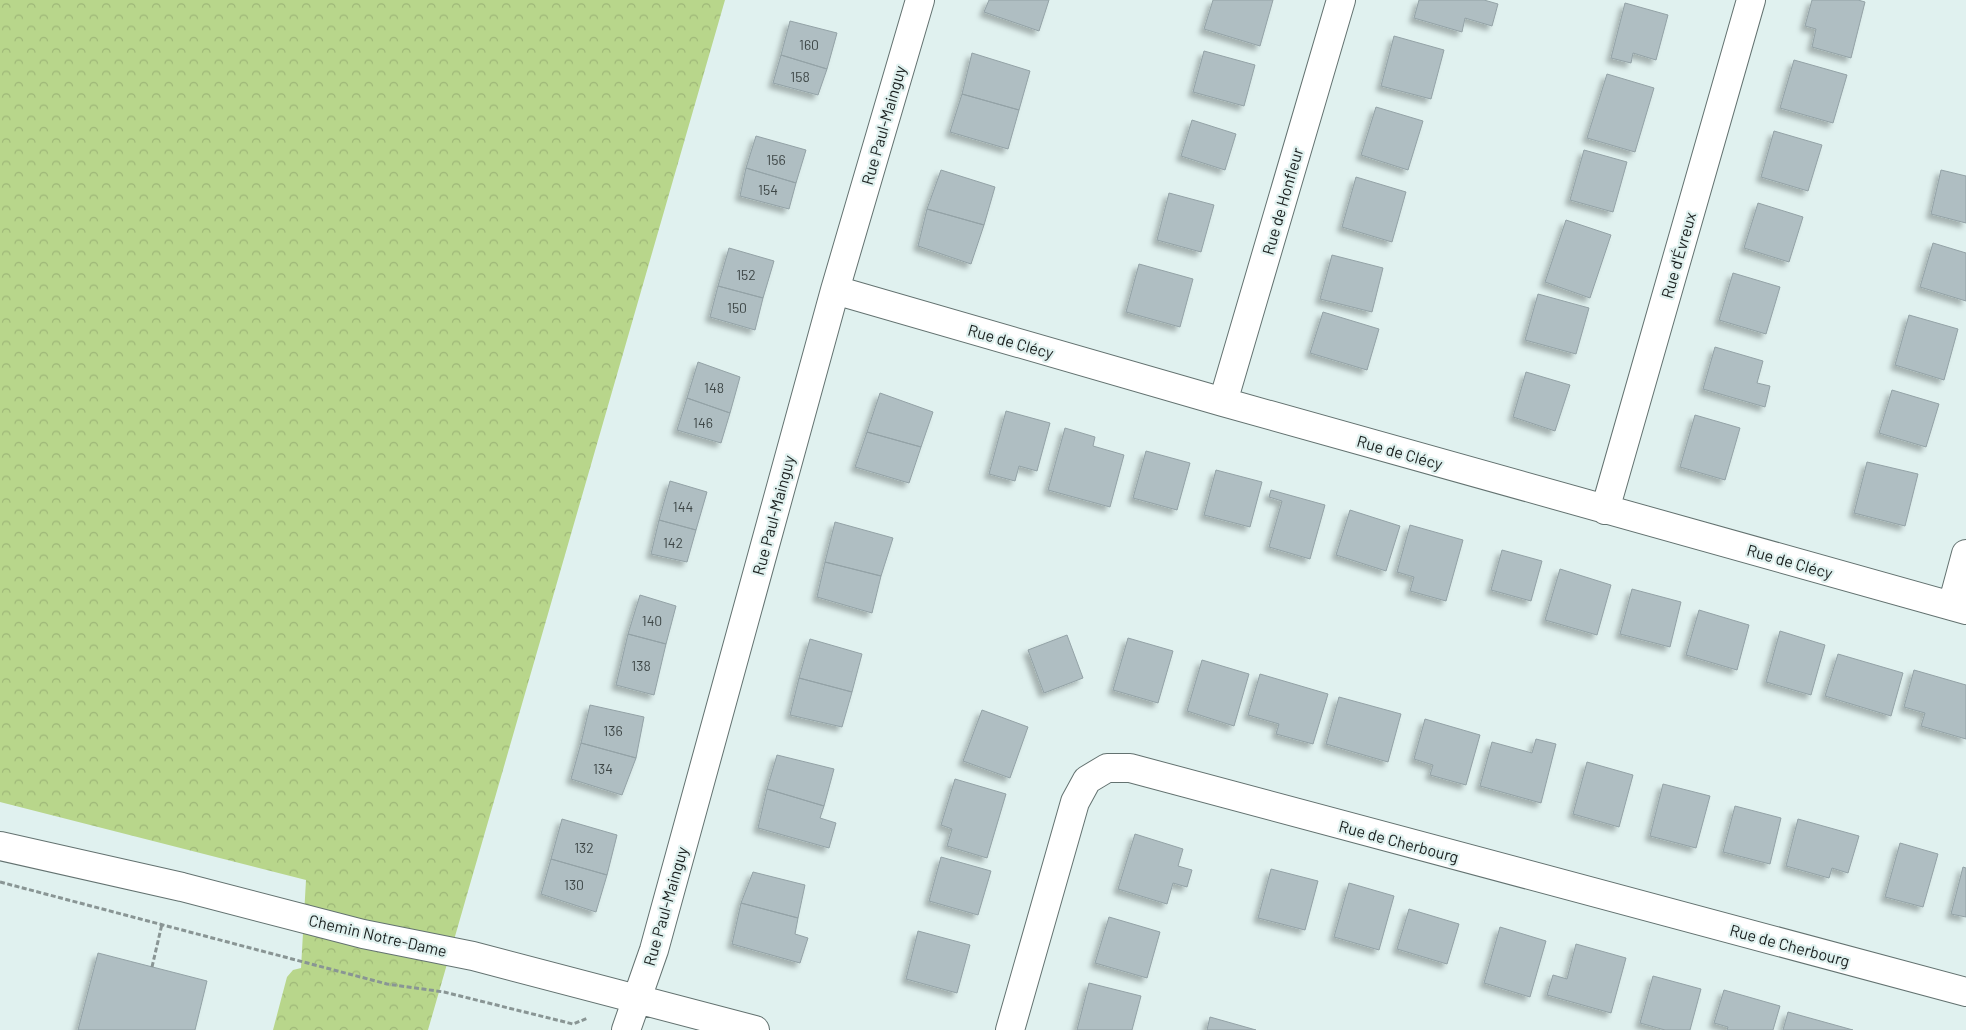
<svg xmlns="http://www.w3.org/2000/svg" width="1966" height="1030" font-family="Barlow,sans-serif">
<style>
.forest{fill:url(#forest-crowns)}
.building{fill:#afbec2;stroke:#93a2a6;filter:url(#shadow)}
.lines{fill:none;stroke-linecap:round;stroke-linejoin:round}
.minor-casing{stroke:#637270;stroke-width:30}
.path{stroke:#899594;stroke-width:3;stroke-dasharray:5 2.5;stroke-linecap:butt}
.minor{stroke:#fff;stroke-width:28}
.labels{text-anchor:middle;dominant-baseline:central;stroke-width:4.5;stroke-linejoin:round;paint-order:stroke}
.number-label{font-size:14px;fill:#3e4747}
.street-label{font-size:16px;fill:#191f1e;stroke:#e0f1ef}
</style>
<defs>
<pattern id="forest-crowns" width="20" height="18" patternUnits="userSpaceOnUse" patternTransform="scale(1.25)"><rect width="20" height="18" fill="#b8d68b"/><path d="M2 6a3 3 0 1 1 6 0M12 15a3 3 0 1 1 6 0" fill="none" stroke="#9eb778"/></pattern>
<filter id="shadow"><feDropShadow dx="-4.5" dy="4.5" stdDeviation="2.5" flood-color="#0004"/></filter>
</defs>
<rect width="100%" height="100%" fill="#e0f1ef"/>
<path class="forest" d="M0,0H725L428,1030H273L287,977L293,970L301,968L306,880L0,802Z"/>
<path class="building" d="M989,0H1049L1039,31L984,12Z
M1213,0H1273L1260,46L1204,29Z
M1419,0H1484L1498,4L1492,26L1465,18L1462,32L1414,18Z
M1812,0H1858L1865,2L1851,58L1812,47L1816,29L1805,26Z
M1625,3L1668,15L1656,60L1633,53L1631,63L1611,58Z
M790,21L837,33L827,69L781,55Z
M1394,36L1444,50L1431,99L1381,86Z
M1204,51L1255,65L1244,106L1193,92Z
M972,53L1030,71L1019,110L962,94Z
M781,55L827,69L818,95L773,83Z
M1794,60L1847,75L1833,123L1780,108Z
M1607,74L1654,88L1635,152L1587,138Z
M962,94L1019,110L1008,149L950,132Z
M1376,107L1423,121L1408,170L1361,155Z
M1192,120L1236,134L1225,170L1181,156Z
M1774,131L1822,145L1808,191L1761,177Z
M756,136L806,150L796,183L746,168Z
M1584,150L1627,162L1613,212L1570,200Z
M746,168L796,183L789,209L740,196Z
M941,170L995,187L984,225L927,209Z
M1941,170L1966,176V223L1931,214Z
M1356,177L1406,192L1392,242L1342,227Z
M1169,193L1214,205L1201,252L1157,240Z
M1758,203L1803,217L1789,262L1744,248Z
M927,209L984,225L971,264L918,246Z
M1566,220L1611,235L1590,298L1545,282Z
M1933,243L1966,253V301L1920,287Z
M729,248L774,261L763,298L718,286Z
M1332,255L1383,268L1372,312L1320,299Z
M1139,264L1193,279L1180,327L1126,312Z
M1733,273L1780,287L1766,334L1719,320Z
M718,286L763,298L755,330L710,317Z
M1538,294L1589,308L1576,354L1525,340Z
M1323,312L1379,329L1367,370L1310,353Z
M1909,315L1958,329L1944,380L1895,365Z
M1715,347L1763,361L1757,383L1770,386L1765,407L1703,389Z
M698,362L740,377L730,413L687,398Z
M1526,372L1570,385L1555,431L1513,417Z
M1892,390L1939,404L1926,447L1879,433Z
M880,393L933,412L921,447L867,432Z
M687,398L730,413L721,443L677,430Z
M1006,411L1050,423L1037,471L1019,466L1015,481L989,474Z
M1695,415L1740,428L1725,480L1680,467Z
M1065,428L1095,437L1093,446L1124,455L1110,507L1048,490Z
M867,432L921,447L909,483L855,467Z
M1146,451L1190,463L1177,510L1133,498Z
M1867,462L1918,474L1905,526L1854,513Z
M1216,470L1262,482L1250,527L1204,515Z
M670,481L707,492L696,530L659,520Z
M1271,490L1325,505L1310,559L1269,547L1282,501L1269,497Z
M1350,510L1400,526L1386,571L1336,555Z
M659,520L696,530L687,562L651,554Z
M835,522L893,538L881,576L825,562Z
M1410,525L1463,540L1446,601L1410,591L1414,577L1397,572Z
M1502,550L1542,561L1531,601L1491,590Z
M825,562L881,576L872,613L817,597Z
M1560,569L1611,585L1597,635L1545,620Z
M1632,589L1681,602L1670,647L1620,634Z
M640,595L676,606L666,644L628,634Z
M1699,610L1749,625L1737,670L1686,655Z
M1780,631L1825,645L1811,695L1766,682Z
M628,634L666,644L654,695L616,685Z
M1067,635L1083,678L1044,693L1028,650Z
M1128,638L1173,651L1158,703L1113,690Z
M810,639L862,654L852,692L799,678Z
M1838,654L1903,673L1891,716L1825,696Z
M1202,660L1249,674L1234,726L1187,711Z
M1914,670L1966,685V739L1921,726L1925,713L1904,707Z
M1260,674L1328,694L1313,744L1276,734L1279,724L1248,715Z
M799,678L852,692L842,727L790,715Z
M1339,697L1401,714L1388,762L1326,744Z
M590,705L644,717L636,758L581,743Z
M982,710L1028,727L1010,778L963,761Z
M1425,719L1480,735L1466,785L1430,775L1433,765L1414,759Z
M1536,739L1556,744L1541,803L1480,786L1492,742L1532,753Z
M581,743L636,758L622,795L571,779Z
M777,755L834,769L824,806L767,789Z
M1587,762L1633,775L1619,827L1573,814Z
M955,779L1006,794L987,858L947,846L952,829L941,825Z
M1663,784L1710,796L1696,848L1650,836Z
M767,789L824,806L820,818L836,823L829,848L758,828Z
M1735,806L1781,818L1770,864L1723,852Z
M562,819L617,835L607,875L551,859Z
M1798,819L1859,836L1848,873L1832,868L1829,878L1786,866Z
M1135,834L1183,849L1178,866L1192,870L1187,887L1173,883L1167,904L1118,889Z
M1900,843L1938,854L1923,907L1885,897Z
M941,857L991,871L978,915L929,901Z
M551,859L607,875L596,912L541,894Z
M1963,867L1966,868V917L1951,914Z
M1271,869L1318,881L1305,930L1258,918Z
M753,872L805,885L798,918L741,903Z
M1349,883L1394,896L1379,950L1334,937Z
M741,903L798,918L795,934L808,938L800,963L732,944Z
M1409,909L1459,924L1447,964L1397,949Z
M1109,917L1160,932L1147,978L1095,963Z
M1500,927L1546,941L1530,997L1484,983Z
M918,931L970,945L957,993L906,979Z
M1576,944L1626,958L1611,1013L1547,995L1553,975L1567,979Z
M98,953L207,981L195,1030H78Z
M1653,976L1701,989L1690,1030H1665L1640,1023Z
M1089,983L1141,996L1132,1030H1077Z
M1724,990L1780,1006L1773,1030H1727L1728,1027L1714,1023Z
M1788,1012L1853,1030H1783Z
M1210,1017L1256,1030H1207Z"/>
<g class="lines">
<g class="minor-casing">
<path id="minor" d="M835,290L1223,402L1966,610
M1223,402L1341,0
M1605,510L1751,0
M1952,606L1966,554
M0,846L182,887L363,934L473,956L755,1030
M626,1030L654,950L835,290L920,0
M1010,1030L1075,802L1087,780L1107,768H1130L1966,992"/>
</g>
<path class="path" d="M0,882L387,984L444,992L573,1024L588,1018
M152,967L162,924"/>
<use href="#minor" class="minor"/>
</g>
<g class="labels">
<g class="number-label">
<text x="809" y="44">160</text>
<text x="800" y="76">158</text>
<text x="776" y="159">156</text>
<text x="768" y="189">154</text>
<text x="746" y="274">152</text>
<text x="737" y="307">150</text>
<text x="714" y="387">148</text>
<text x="703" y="422">146</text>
<text x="683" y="506">144</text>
<text x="673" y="542">142</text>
<text x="652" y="620">140</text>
<text x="641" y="665">138</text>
<text x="613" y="730">136</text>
<text x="603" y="768">134</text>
<text x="584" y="847">132</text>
<text x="574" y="884">130</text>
</g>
<g class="street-label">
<text transform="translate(883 125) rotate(-74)">Rue Paul-Mainguy</text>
<text transform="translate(1282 201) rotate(-74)">Rue de Honfleur</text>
<text transform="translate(1678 255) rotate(-74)">Rue d'Évreux</text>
<text transform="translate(1011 341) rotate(16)">Rue de Clécy</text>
<text transform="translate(1400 452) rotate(16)">Rue de Clécy</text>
<text transform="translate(773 515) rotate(-75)">Rue Paul-Mainguy</text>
<text transform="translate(1790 561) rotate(16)">Rue de Clécy</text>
<text transform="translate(1399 841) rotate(15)">Rue de Cherbourg</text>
<text transform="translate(665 906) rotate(-74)">Rue Paul-Mainguy</text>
<text transform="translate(378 935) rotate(13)">Chemin Notre-Dame</text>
<text transform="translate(1790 945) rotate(15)">Rue de Cherbourg</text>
</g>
</g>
</svg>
